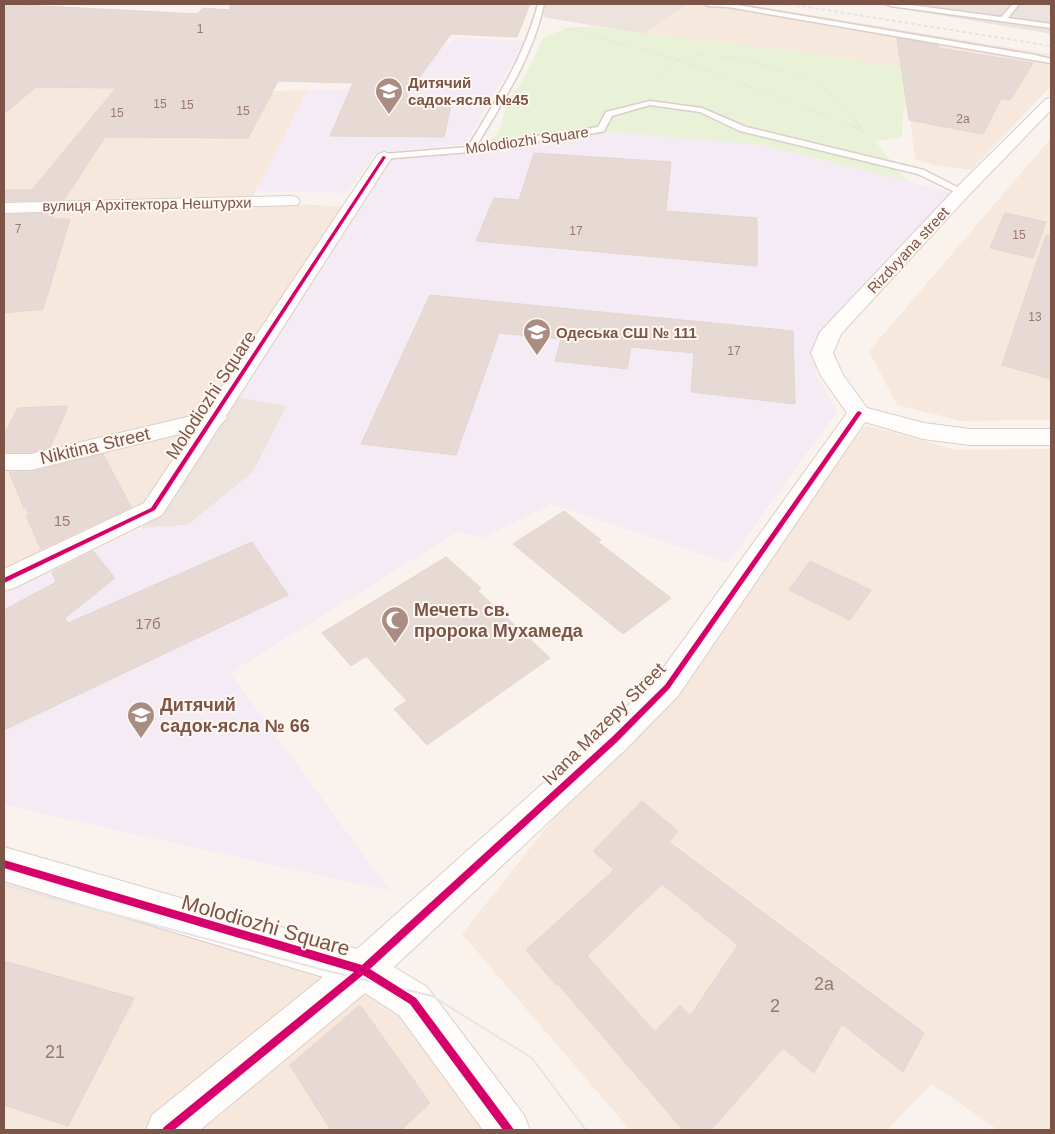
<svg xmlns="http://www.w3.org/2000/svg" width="1055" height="1134" font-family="Helvetica,sans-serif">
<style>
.residential{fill:#f6e8dd}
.industrial{fill:#ede3dd}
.education{fill:#f4ebf5}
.green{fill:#e9f1d6}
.building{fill:#e7dad4;stroke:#e4d5ce;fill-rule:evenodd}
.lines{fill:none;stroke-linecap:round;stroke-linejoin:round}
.service-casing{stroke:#d9cfca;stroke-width:3}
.minor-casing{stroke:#d9cfca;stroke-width:2}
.path-far1{stroke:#ddd1cd;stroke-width:1;stroke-dasharray:0.5 2;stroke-linecap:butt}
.path{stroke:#ddd1cd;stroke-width:2;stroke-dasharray:0.5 2.5;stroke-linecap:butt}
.service{fill:#fefdfc;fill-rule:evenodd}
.minor{fill:#fefdfc;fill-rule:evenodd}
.tram{stroke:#e6e3e7;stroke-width:2}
.rail{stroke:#e6e3e7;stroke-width:2;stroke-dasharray:4 2.5;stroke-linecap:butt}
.cycleway-casing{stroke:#fff8f1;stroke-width:3}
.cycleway{fill:#d6006c;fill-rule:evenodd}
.labels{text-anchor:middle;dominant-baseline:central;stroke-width:4;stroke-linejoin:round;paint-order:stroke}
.far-number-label{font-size:12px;fill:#99786d}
.far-poi-label{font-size:15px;font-weight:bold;fill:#7d5448;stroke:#fff8f1;text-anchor:start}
.far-street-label{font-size:15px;fill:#7d5448;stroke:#fff8f1}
.number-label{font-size:15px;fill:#99786d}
.street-label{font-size:18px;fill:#7d5448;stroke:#fff8f1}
.poi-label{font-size:18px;font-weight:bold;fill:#7d5448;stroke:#fff8f1;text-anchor:start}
.near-number-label{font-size:18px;fill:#99786d}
.near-street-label{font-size:21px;fill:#7d5448;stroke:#fff8f1}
</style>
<rect width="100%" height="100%" fill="#faf3ed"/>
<path class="residential" d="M688,4H743L1051,54V86L971,170L933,165L915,159L905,79L643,34Z
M4,85L235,92L308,90L252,198L4,204Z
M1051,138V420L962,421L897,405L869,351Z
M298,204L349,207L211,412L31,457H4V212Z
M206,423L149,505L4,576V464H32Z
M866,425L956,450L1051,449V1130H998L932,1084L887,1130H630L462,934Z
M4,876L350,976L162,1130H4Z
M362,979L407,1006L501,1130H177Z"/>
<path class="industrial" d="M545,4H688L643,34L543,17Z
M874,4H1051V34Z
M231,396L287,405L253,472L188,525L142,528Z"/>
<path class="education" d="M457,38L524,41L465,144L376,153L346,193L256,191L308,90L408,87L436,51Z
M611,132L763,145L959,194L821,339L815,373L837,411L728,563L551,504L482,538L459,531L230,673L390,891L4,805V594L142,528L188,525L253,472L287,406L229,396L386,158L472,150Z"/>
<path class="green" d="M570,27H594L810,53L907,68L939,101L903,109L902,137L875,141L907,181L763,145L612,132L479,149L498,134L509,100L524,78L544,37Z"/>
<path class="building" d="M4,4L197,14L203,8L230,10V4H530L517,37L451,34L406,96L453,97L444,137L330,136L353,83L278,81L248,138L105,137L64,200L4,201V190H32L116,88L36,87L4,114Z
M897,38L939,46L938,48L1033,63L1010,100L1001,98L983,134L909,120Z
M534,153L671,162L666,211L757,218V266L476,241L494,198L519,200Z
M55,213L52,219H70L43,309L4,313V215Z
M1005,213L1046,222L1033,258L990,248Z
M1046,235L1051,236V379L1002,365Z
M430,295L793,331L795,404L691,392L694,353L631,347L627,369L555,361L561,339L499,333L456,455L361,444Z
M68,406L50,448L31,452H4V434L18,408Z
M103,454L131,507L41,549L26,516L29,515L25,506L24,508L9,472H31Z
M564,511L601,540L598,542L671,598L623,634L513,544Z
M252,542L288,595L4,730V610L56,582L52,572L93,551L115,578L65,618L68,623Z
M446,557L481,588L478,591L550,658L427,745L394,709L407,701L366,656L351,666L322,633Z
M810,561L871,590L850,620L789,590Z
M642,801L678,831L669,842L924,1033L903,1072L842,1024L814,1073L783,1048L711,1130H683L558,984L556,985L526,950L614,870L593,851ZM662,884L738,945L690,1016L680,1005L655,1032L587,956Z
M4,961L134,998L68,1126L4,1105Z
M360,1005L430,1103L401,1130H331L290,1065Z"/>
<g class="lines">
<g class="service-casing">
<path id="service" d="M538,4H544C533,56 504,100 477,145L598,127L606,112L650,101L702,108L746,127L924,170L967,192L962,195L959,194L918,174L740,131L700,112L650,105L612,116L604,131L601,132L471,152L381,159V155L384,154L468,147C496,99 524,58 538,4Z
M705,4H732L1035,55L1051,59V63L728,7L708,6Z
M887,4H903L1001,17L1013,4H1019L1008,18L1051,24V28L890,6Z"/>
</g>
<g class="minor-casing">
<path id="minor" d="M1051,98V110L968,196L841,334L833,353L843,375L867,408L924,423L970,429H1051V445H970L923,439L865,422L678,696L625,750L394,967L427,987L524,1115L530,1130H483L399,1015L365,993L200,1130H146L152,1115L323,977L4,881V847L357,949L603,730L656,678L847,413L821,376L811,353L820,332L956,188L1046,99Z
M384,152L390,154L392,157L226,416L227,418L221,424L162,515L14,588L4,591V569L144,503L192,431L31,470H4V454H31L204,413L376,157L378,154Z
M291,196L297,197L300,201L297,205L4,213V203Z"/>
</g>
<path class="path-far1" d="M561,27L679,60L858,128
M653,80L679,60L697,55L741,58L814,80L849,110L861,128"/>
<path class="path" d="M855,127L868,134
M860,127L862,130"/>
<use href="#service" class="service"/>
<use href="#minor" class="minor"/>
<path class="tram" d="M4,885L320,969L432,996L532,1058L586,1130"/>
<path class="rail" d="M789,4L1051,46"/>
<g class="cycleway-casing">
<path id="cycleway" d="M383,156L386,157L155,510L4,583V578L151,508Z
M859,411L862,413L861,414L669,689L617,742L370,969L416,998L512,1127L514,1130H503L410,1004L363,975L174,1130H162L164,1127L354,972L4,868V860L362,965L611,738L665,685L857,412Z"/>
</g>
<use href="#cycleway" class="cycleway"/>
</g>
<defs>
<g id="school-pin" transform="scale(1.4375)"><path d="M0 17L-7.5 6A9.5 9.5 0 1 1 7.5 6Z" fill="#a98c82" stroke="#fff8f1"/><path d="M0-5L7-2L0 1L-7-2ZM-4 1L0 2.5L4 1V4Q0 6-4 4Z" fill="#fff"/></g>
<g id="mosque-pin" transform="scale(1.4375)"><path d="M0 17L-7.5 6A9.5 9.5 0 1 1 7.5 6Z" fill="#a98c82" stroke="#fff8f1"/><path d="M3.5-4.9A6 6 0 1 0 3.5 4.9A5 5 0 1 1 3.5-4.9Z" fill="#fff"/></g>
</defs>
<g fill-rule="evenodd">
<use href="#school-pin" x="389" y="91"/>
<use href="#school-pin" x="537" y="332"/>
<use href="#mosque-pin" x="395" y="620"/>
<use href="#school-pin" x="141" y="715"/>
</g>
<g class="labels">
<g class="far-number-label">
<text x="200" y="29">1</text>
<text x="160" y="104">15</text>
<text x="187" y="105">15</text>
<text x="243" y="111">15</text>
<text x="117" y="113">15</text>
<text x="963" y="119">2а</text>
<text x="18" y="229">7</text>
<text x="576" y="231">17</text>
<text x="1019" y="235">15</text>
<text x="1035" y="317">13</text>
<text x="734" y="351">17</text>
</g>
<g class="far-poi-label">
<text x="408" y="82">Дитячий<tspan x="408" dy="17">садок-ясла №45</tspan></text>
<text x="556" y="332">Одеська СШ № 111</text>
</g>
<g class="far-street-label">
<text transform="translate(527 140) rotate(-8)">Molodiozhi Square</text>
<text transform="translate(147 204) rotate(-1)">вулиця Архітектора Нештурхи</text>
<text transform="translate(908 250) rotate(-47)">Rizdvyana street</text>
</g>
<g class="number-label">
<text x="62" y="520">15</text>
<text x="148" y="623">17б</text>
</g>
<g class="street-label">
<text transform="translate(211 395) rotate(-57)">Molodiozhi Square</text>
<text transform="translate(95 446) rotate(-13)">Nikitina Street</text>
<text transform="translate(604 724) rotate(-45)">Ivana Mazepy Street</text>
</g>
<g class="poi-label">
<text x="414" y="610">Мечеть св.<tspan x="414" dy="21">пророка Мухамеда</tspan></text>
<text x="160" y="705">Дитячий<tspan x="160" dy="21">садок-ясла № 66</tspan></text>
</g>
<g class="near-number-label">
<text x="824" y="984">2а</text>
<text x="775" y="1006">2</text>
<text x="55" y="1052">21</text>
</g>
<g class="near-street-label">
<text transform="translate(266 925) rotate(16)">Molodiozhi Square</text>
</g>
</g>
<rect width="1055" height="1134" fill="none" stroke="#7d5448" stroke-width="10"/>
</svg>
